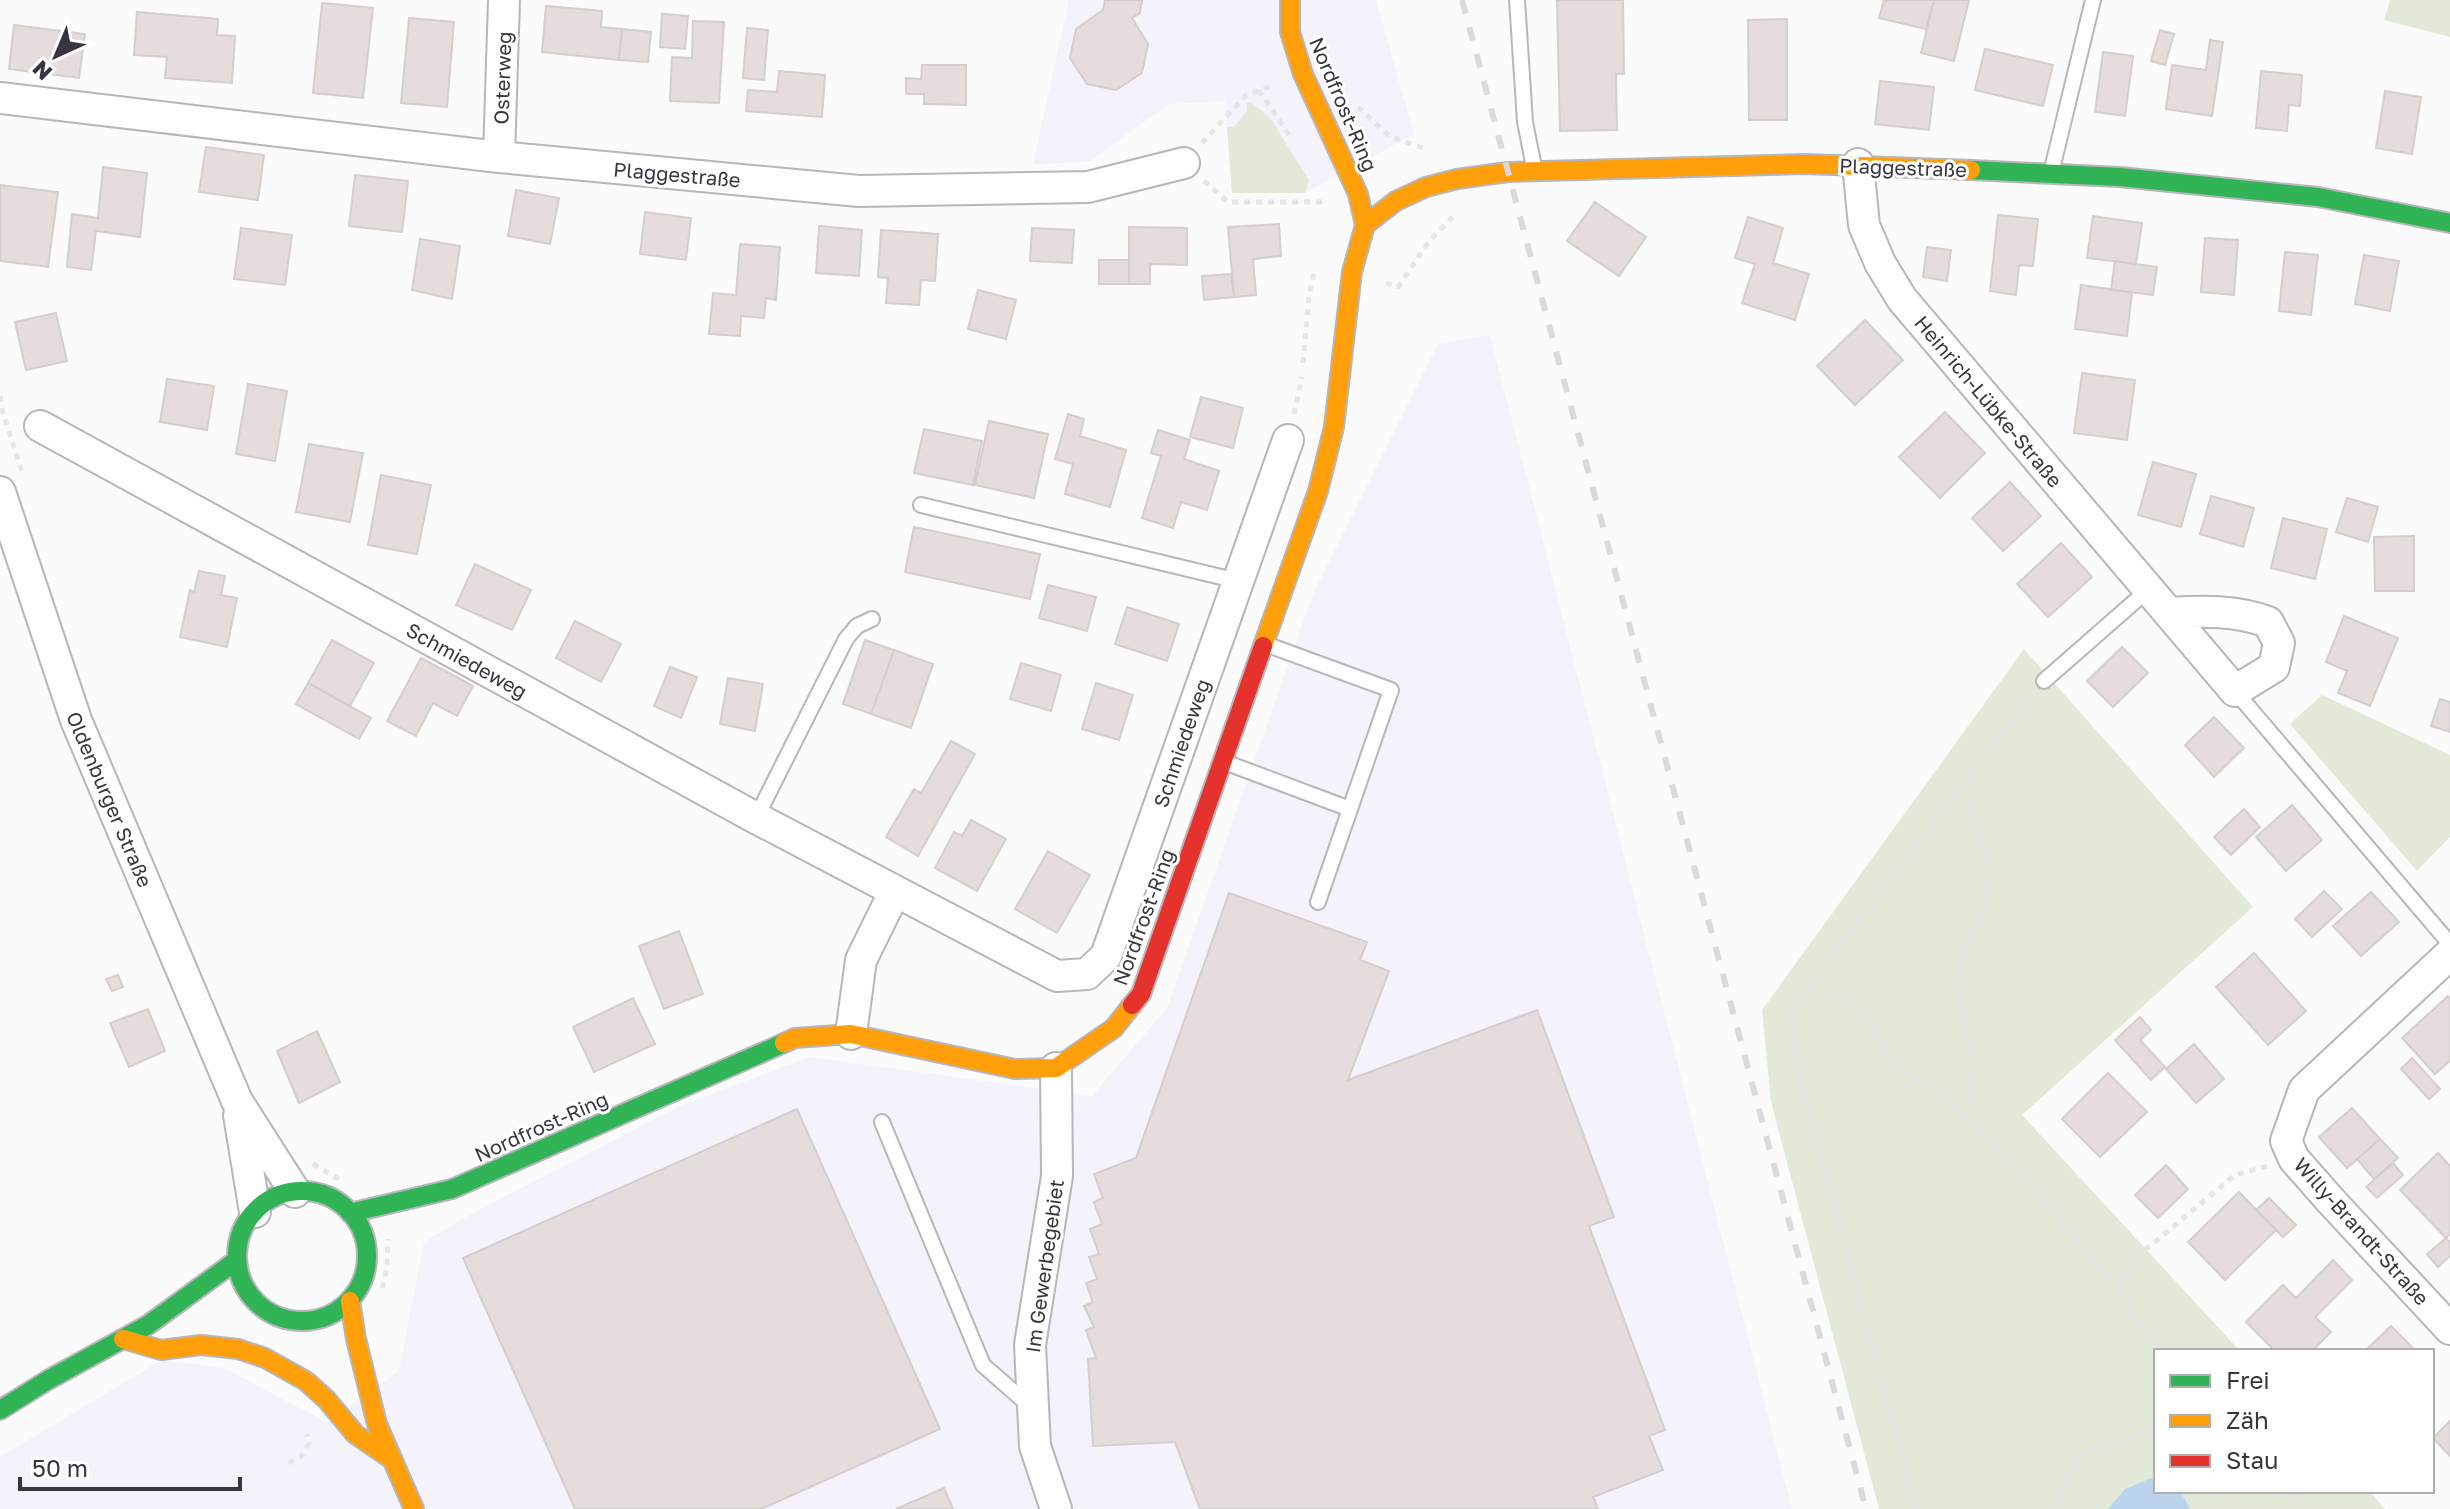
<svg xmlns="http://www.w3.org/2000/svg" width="2450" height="1509" font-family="'Golos Text',sans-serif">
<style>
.built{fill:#f4f3fc}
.green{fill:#e3e9d8}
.water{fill:#bcd3ec}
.building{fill:#e4dddc;stroke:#d4cecc;stroke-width:2}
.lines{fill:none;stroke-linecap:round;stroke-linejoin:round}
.lane-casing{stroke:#b6b6bb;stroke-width:18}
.street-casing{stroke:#b6b6bb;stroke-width:34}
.fast-casing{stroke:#b6b6bb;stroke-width:22}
.slow-casing{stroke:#b6b6bb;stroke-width:22}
.jam-casing{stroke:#b6b6bb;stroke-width:22}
.path{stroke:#e5e5e5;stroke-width:5;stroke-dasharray:6 6;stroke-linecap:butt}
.lane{stroke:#fefefe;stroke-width:14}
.street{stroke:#fefefe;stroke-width:30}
.fast{stroke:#30b455;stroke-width:18}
.slow{stroke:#ff9f0a;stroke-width:18}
.jam{stroke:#e5322d;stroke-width:18}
.rail{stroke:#dadada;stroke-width:6;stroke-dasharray:14 14;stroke-linecap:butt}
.labels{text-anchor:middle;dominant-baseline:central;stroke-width:6;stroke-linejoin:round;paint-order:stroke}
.street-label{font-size:20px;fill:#363540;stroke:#fff}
</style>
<rect width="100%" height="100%" fill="#fbfbfb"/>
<path class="built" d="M1069,0H1376L1414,134L1305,193H1232L1225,101L1169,104L1089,162L1033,164Z
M1490,335L1792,1509H0V1457L162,1360L224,1368L326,1422L399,1371L424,1242L471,1214L680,1106L810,1057L1092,1096L1167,1008L1313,594L1438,344Z"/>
<path class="green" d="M2390,0H2450V37L2384,20Z
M1251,102L1271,119L1309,180L1305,193H1232L1227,127H1234L1247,111L1246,103Z
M2024,649L2253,907L2022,1115L2240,1351H2156V1491H2369L2385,1509H1879L1771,1102L1762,1010Z
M2322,695L2450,755V837L2417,871L2290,724Z"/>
<path class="water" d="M2156,1476V1491H2180L2190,1509H2108L2125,1489Z"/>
<path class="building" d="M1105,0H1142L1140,13L1132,18L1148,44L1142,73L1116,90L1087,84L1070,58L1076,29L1103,10Z
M1557,0H1623L1624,74H1616L1617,130L1560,131Z
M1884,0H1934L1926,29L1879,18Z
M1934,0H1969L1954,61L1921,53Z
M322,3L373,8L363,98L313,93Z
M546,6L602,11L601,27L622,29L619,60L542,52Z
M137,12L218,19L217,35L235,36L232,83L165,78L167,57L134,55Z
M662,14L688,16L685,49L660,47Z
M409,18L454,22L447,107L401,103Z
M1787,19V120H1749L1748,20Z
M693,21L724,22L719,103L670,101L672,57L692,58Z
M14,25L85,34L79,78L9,69Z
M747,28L768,30L764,80L743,78Z
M622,29L651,32L648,62L619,60Z
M2160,30L2174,34L2165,65L2151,61Z
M2210,40L2223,42L2212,116L2166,109L2172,65L2206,70Z
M1985,49L2053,65L2043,106L1975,90Z
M2103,52L2133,56L2125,116L2095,112Z
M922,65H966V105L924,104V94H906V78L921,79Z
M779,71L825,75L822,117L746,111L748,90L777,92Z
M2261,71L2302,75L2300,106L2289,105L2287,131L2256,128Z
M1880,81L1934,87L1929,130L1875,124Z
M2385,91L2421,97L2412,154L2376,148Z
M206,147L264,155L258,200L199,192Z
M103,167L147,173L140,237L96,231L91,270L67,267L72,214L98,218Z
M355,175L408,181L402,232L349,226Z
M0,185L58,192L48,267L0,261Z
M516,190L559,198L550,244L508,236Z
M1595,202L1646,237L1619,276L1567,241Z
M645,212L691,218L686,260L640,254Z
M1998,215L2038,219L2033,266L2019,265L2016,295L1990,291Z
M2093,216L2142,223L2136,264L2087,258Z
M1748,217L1783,228L1773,263L1809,274L1795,320L1742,303L1755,264L1735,258Z
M1279,224L1281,256L1253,259L1256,295L1234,297L1228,227Z
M819,226L862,230L859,276L816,273Z
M1129,227L1187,228V265L1150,264V284H1129Z
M241,228L292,235L285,285L234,279Z
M1032,228L1074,230L1072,263L1030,261Z
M881,230L938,234L935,281L921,280L919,305L886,303L888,278L878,277Z
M2205,238L2238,240L2234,295L2201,292Z
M420,239L460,246L452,299L412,290Z
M740,244L780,247L776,300L766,298L764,318L741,316L740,336L709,334L713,293L736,295Z
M1927,247L1951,250L1947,281L1923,277Z
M2285,252L2318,255L2311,315L2279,311Z
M2364,255L2399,261L2390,311L2355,304Z
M1099,260H1129V284H1099Z
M2115,261L2157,267L2153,295L2111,290Z
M1231,274L1234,297L1204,300L1202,276Z
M2081,285L2132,292L2127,336L2075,329Z
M978,290L1016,300L1006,339L968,329Z
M56,313L67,361L26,370L15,322Z
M1865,320L1903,360L1855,405L1817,366Z
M2082,373L2135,380L2127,440L2074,433Z
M167,379L214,386L207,430L160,422Z
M248,384L287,391L275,461L236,454Z
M1201,397L1243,408L1233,448L1190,437Z
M1945,412L1985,453L1940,498L1899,457Z
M1068,414L1084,419L1080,436L1126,450L1110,507L1065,494L1073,464L1055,459Z
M989,421L1048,434L1034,498L975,485Z
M924,429L982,441L973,485L914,473Z
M1158,430L1190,440L1184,459L1219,471L1207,510L1181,502L1173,528L1142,518L1161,456L1151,453Z
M309,444L363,453L350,522L296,512Z
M2153,462L2196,474L2181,527L2138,515Z
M381,475L431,485L417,554L368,545Z
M2010,482L2041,516L2003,551L1972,518Z
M2211,496L2254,508L2243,547L2200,534Z
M2347,498L2378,507L2368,542L2336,532Z
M2283,518L2327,529L2315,579L2271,568Z
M914,527L1040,554L1030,599L905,572Z
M2414,536V591H2375L2374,537Z
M2061,543L2092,577L2048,617L2017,584Z
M475,564L531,590L512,630L456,605Z
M199,571L225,576L221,595L237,598L227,647L180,637L190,590L194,592Z
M1048,585L1096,597L1087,631L1039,618Z
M1127,607L1179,624L1167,661L1115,644Z
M2344,616L2398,638L2370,706L2338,693L2347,671L2326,662Z
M575,621L621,644L601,682L556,658Z
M332,640L374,663L350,706L308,683Z
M865,640L894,650L871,714L843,704Z
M2122,647L2148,673L2113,707L2087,681Z
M894,650L933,664L911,728L871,714Z
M421,658L473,686L457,716L433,703L416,736L387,721Z
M1021,663L1061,675L1051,711L1010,699Z
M670,667L697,677L681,718L654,706Z
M728,678L763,684L755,731L720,724Z
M308,683L371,718L359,739L296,704Z
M1096,683L1133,695L1119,740L1082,729Z
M2440,699L2450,702V732L2431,726Z
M2214,717L2244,748L2214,777L2185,745Z
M951,741L975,754L918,856L886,837L914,789L921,793Z
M2292,805L2322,840L2286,871L2256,837Z
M2244,809L2260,827L2231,855L2214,837Z
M971,820L1006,839L977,891L935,868L954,832L962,836Z
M1048,851L1090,875L1057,933L1015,909Z
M2324,891L2342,909L2312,937L2295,919Z
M2371,892L2399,922L2361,956L2333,926Z
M1229,893L1367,942L1360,960L1389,971L1348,1080L1537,1010L1614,1217L1589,1226L1665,1430L1649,1436L1663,1470L1593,1497L1598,1509H1200L1175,1442L1093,1446L1088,1359L1096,1358L1086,1330L1094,1327L1084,1306L1093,1302L1086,1283L1097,1279L1089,1257L1099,1254L1090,1229L1102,1224L1094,1202L1103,1198L1094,1174L1136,1158Z
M679,931L703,994L664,1009L639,946Z
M2254,953L2306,1011L2268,1045L2216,987Z
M118,975L123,987L112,991L106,979Z
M2448,996L2450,999V1061L2435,1074L2402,1038Z
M633,998L655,1044L594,1072L573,1027Z
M148,1009L165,1051L129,1067L110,1023Z
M2140,1017L2151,1030L2140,1040L2165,1067L2151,1080L2115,1040Z
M317,1031L340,1082L299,1103L277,1051Z
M2194,1044L2224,1079L2196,1103L2166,1069Z
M2412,1058L2440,1089L2429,1099L2401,1069Z
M2108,1073L2147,1112L2100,1157L2062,1119Z
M2352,1108L2380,1139L2347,1168L2319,1137Z
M797,1109L940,1429L761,1509H575L463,1258Z
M2380,1139L2398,1158L2374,1179L2357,1159Z
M2438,1153L2450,1166V1234L2446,1238L2400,1190Z
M2393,1163L2403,1175L2377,1198L2366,1187Z
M2166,1165L2188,1189L2158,1218L2135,1195Z
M2239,1192L2276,1230L2225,1280L2188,1242Z
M2269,1198L2296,1225L2283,1237L2256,1210Z
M2446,1238L2450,1242V1256L2438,1267L2427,1254Z
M2333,1260L2352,1280L2315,1317L2331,1332L2312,1351H2275L2246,1322L2283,1285L2296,1298Z
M2391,1326L2416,1351H2365Z
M2450,1421V1456L2433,1438Z
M944,1488L953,1509H896Z"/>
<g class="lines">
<g class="lane-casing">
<path id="lane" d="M1517,0L1525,122L1534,167
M2052,169L2093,0
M921,505L1238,581
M1268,645L1391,690L1318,902
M2044,681L2149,589
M2235,691L2450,944
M1227,763L1350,809
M756,818L846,639L857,626L872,619
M882,1122L983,1365L1031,1407"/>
</g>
<g class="street-casing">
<path id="street" d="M0,98L499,157L859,191L1088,187L1184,163
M499,157L504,0
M1858,164L1864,225L1880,263L1902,299L2235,691L2274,667L2279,643L2268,622C2235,610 2204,611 2169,613
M40,426L756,818L1057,976L1087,974L1106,956L1288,440
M0,492L76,720L237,1101L295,1192
M2450,954L2304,1090L2286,1141L2294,1159L2331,1201L2450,1329
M851,1034L861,960L895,891
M1056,1068L1057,1176L1030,1345L1035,1446L1056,1509
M239,1115L255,1212"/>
</g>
<g class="fast-casing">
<path id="fast" d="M1971,170L2120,177L2318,197L2450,223
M237 1256a65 65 0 1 1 130 0a65 65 0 1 1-130 0Z
M350,1213L452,1189L784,1043
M0,1410L48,1380L148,1325L237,1260"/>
</g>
<g class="slow-casing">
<path id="slow" d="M1365,225L1396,201L1426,187L1457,179L1508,172L1805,164L1971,170
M1263,646L1318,491L1334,427L1352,272L1365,225L1358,194L1303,74L1290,32V0
M784,1043L795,1038L851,1034L1015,1069L1056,1068L1114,1028L1132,1005
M350,1301L356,1339L377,1424L414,1509
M123,1339L161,1350L201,1345L238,1349L265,1358L306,1381L327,1400L355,1434L393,1460"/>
</g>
<g class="jam-casing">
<path id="jam" d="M1132,1005L1141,994L1263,646"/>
</g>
<path class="path" d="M1259,90L1291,138
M1358,107L1389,136L1426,149
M1202,143L1245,96L1273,85
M1204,181L1228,202H1326
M1386,283L1398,287L1430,240L1453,217
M1303,363L1309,295L1314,274
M0,396L3,413L22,472
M1294,414L1302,377
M1959,790L1966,798L1992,868L1984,916L1968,942L1956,980L1974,1069L1965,1118
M1810,985L1855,1003L1896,1065L1940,1096L2005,1154L2118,1289L2141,1325L2164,1351
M313,1164L342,1181
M382,1288L387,1268L388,1239
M2118,1289L2137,1257L2235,1175L2268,1166
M289,1463L302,1456L309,1443L307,1434
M2218,1491L2230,1509
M2287,1491L2301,1509
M1916,1509L1801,1080L1790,1017L1844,938L2031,697
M2053,1509L2080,1455L2148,1430L2156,1435"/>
<use href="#lane" class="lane"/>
<use href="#street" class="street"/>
<use href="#fast" class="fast"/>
<use href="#slow" class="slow"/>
<use href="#jam" class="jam"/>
<path class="rail" d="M1462,0L1866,1509"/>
</g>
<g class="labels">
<g class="street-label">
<text transform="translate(502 78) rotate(-88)">Osterweg</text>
<text transform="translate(1344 104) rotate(67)">Nordfrost-Ring</text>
<text transform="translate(1903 167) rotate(2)">Plaggestraße</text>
<text transform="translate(677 174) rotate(5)">Plaggestraße</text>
<text transform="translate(1989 401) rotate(50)">Heinrich-Lübke-Straße</text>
<text transform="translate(467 660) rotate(29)">Schmiedeweg</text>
<text transform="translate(1181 743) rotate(-71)">Schmiedeweg</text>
<text transform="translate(110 799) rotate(67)">Oldenburger Straße</text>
<text transform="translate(1143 917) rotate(-70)">Nordfrost-Ring</text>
<text transform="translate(541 1126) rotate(-24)">Nordfrost-Ring</text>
<text transform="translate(2362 1231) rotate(48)">Willy-Brandt-Straße</text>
<text transform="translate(1044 1266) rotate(-82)">Im Gewerbegebiet</text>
</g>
</g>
<rect x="2154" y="1349" width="280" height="144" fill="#ffffff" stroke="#afaeb3" stroke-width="2"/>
<rect x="2170" y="1375" width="40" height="12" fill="#30b455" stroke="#afaeb3" stroke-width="2"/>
<text x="2226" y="1389" font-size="24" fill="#363540">Frei</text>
<rect x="2170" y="1415" width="40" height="12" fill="#ff9f0a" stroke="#afaeb3" stroke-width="2"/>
<text x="2226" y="1429" font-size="24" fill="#363540">Zäh</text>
<rect x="2170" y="1455" width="40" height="12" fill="#e5322d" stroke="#afaeb3" stroke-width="2"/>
<text x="2226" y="1469" font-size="24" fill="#363540">Stau</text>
<g transform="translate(56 56) rotate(224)" stroke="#ffffff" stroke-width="6" paint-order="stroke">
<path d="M0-6L14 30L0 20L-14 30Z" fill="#363540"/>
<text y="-12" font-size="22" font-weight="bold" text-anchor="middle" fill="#363540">N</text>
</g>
<path d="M20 1477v12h220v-12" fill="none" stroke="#363540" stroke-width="4"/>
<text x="32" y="1477" font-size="24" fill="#363540" stroke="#ffffff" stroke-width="6" paint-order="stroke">50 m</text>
</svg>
